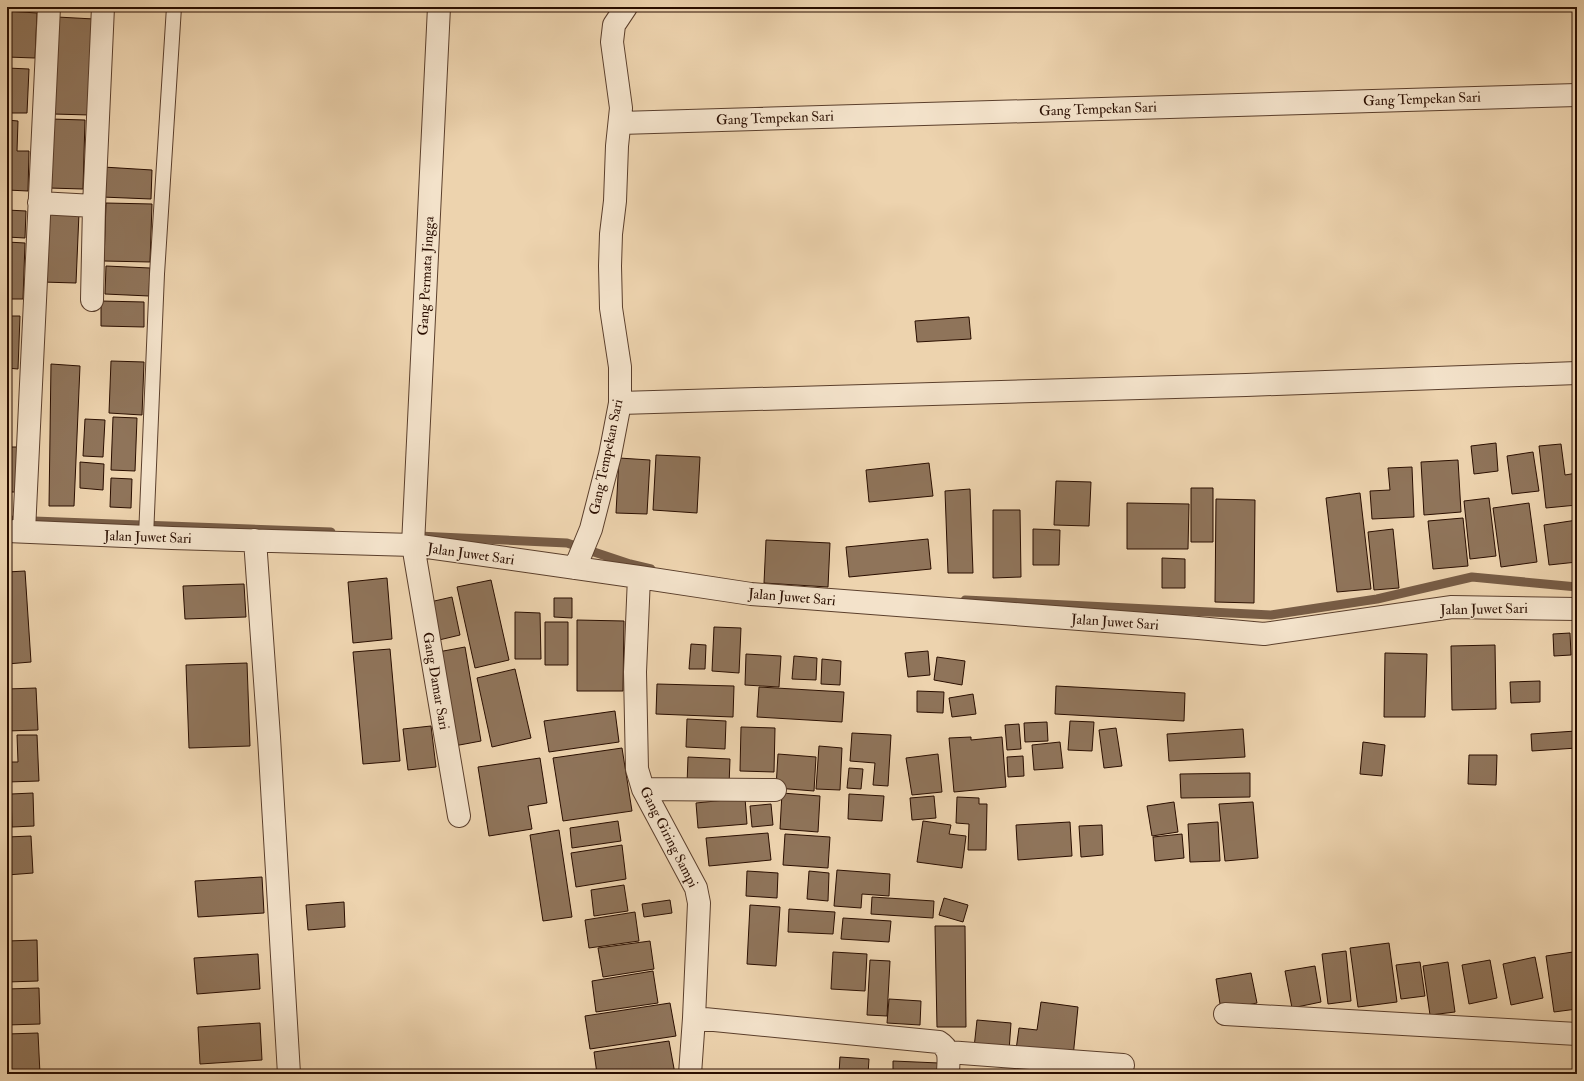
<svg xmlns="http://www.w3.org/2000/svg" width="1584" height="1081" font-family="'IM FELL Double Pica',serif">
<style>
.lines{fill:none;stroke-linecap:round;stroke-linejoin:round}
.stream{stroke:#775c45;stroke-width:9}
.building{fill:#8f745a;stroke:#2a0e00}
.service-casing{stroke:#5b3f2c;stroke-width:16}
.minor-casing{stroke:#5b3f2c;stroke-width:24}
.service{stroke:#f3e2ca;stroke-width:14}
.minor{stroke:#f3e2ca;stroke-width:22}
.labels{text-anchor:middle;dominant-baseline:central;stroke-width:3;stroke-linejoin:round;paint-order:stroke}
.street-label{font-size:14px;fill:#2a0e00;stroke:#f3e2ca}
</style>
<rect width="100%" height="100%" fill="#edd3ae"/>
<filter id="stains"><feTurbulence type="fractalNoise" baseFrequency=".005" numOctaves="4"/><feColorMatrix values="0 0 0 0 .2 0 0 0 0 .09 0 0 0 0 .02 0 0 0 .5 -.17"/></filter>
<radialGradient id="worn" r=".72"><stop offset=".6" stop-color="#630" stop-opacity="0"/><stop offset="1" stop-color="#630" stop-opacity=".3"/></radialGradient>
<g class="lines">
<path class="stream" d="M7,520L331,532
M418,536L567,543L630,564L651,569
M965,600L1271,615L1377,599L1472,577L1577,587"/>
</g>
<path class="building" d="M61,7H93V11L61,10Z
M7,11L37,13L35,58L7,57Z
M57,17L94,19L90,115L53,114Z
M7,68L29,69L27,113H7Z
M51,119L85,120L83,189L49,188Z
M7,120L18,121L17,151H29L28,191L7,190Z
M103,167L152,170L151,199L102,197Z
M106,203L152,204L150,262L104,261Z
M7,210L26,211L25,238L7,237Z
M44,212L79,213L76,283L42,282Z
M7,242L25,243L23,299H7Z
M106,266L150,268L149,296L105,294Z
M101,301L144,302V327L101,326Z
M7,316H20L18,369L7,368Z
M969,317L971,339L917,342L915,321Z
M111,361L144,362L142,415L109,413Z
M51,364L80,366L74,506H49Z
M113,417L137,418L135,471L111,470Z
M85,419L105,420L103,457L83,456Z
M1496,443L1498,471L1474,474L1471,446Z
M1561,444L1565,475L1577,473V505L1546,508L1539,446Z
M7,447H18L16,492H7Z
M1533,452L1539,491L1512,494L1507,456Z
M656,455L700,457L697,513L653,510Z
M619,458L650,460L647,514L616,513Z
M1458,460L1461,512L1424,515L1421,462Z
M80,462L104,464L103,490L80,488Z
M929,463L933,496L869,502L866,470Z
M1412,467L1414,517L1372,519L1370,491L1390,490L1388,468Z
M111,478L132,479L131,508L110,507Z
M1056,481L1091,482L1089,526L1054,525Z
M1191,488H1213V542H1191Z
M970,489L973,573H948L945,491Z
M1360,493L1371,589L1337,592L1326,498Z
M1489,498L1496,556L1470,559L1464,501Z
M1216,499L1255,500L1254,603L1215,602Z
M1127,503L1189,504L1188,549H1127Z
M1529,503L1537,562L1501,567L1493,508Z
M993,510H1020L1021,577L993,578Z
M1463,518L1468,566L1433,569L1428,521Z
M1577,520V562L1549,565L1544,525Z
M1033,529L1060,530L1059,565H1033Z
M1393,529L1399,588L1374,590L1368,532Z
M928,539L931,569L849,577L846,547Z
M766,540L830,543L828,587L764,583Z
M1162,558L1185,559V588H1162Z
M25,571L31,662L7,664V572Z
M387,578L392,639L353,643L348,582Z
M491,580L509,660L475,668L457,587Z
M244,584L246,617L185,619L183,586Z
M452,597L460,635L439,640L430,602Z
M554,598H572V618L554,617Z
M515,612L540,613L541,659H515Z
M577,620L624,621L623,691H577Z
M545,622H568V665H545Z
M714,627L741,628L739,673L712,671Z
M1570,633L1571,655L1554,656L1553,634Z
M691,644L706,645L705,669H689Z
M1495,645L1496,709L1452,710L1451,646Z
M465,647L481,741L454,746L438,652Z
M390,649L400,761L363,764L353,652Z
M928,651L930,675L908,677L905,653Z
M1385,653L1427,654L1425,717H1384Z
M746,654L781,656L779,687L745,685Z
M794,656L817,658L816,680L792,679Z
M937,657L965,661L962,685L934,680Z
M822,659L841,661L840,685L821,684Z
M247,663L250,746L189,748L186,665Z
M515,669L531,738L492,747L477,678Z
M1540,681V702L1511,703L1510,682Z
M657,684L734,686L733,717L656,714Z
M1056,686L1185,693L1184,721L1055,714Z
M759,687L844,692L842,722L757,717Z
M36,688L38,730L7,731V689Z
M917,691L944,692L943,713L917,712Z
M973,694L976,714L952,717L949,698Z
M615,711L619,742L549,752L544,721Z
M687,719L726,721L725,749L686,747Z
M1070,721L1094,722L1092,751L1068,750Z
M1047,722L1048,741L1025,742L1024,723Z
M1019,724L1021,749L1007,750L1005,725Z
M431,726L436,767L408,770L403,729Z
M741,727L775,728L774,772L740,771Z
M1116,728L1122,766L1104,768L1099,730Z
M1243,729L1245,757L1169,761L1167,734Z
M1576,731L1577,748L1532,751L1531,734Z
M852,733L891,735L888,786L873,785L875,763L850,761Z
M17,735H37L39,781L7,782V762H18Z
M971,737V740L1002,737L1006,787L954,792L949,738Z
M1060,742L1063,768L1034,770L1032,745Z
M1363,742L1385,745L1382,776L1360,774Z
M819,746L842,748L840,790L816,789Z
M622,748L632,811L563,821L553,758Z
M778,754L816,757L814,791L776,788Z
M938,754L942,792L912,795L906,758Z
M1469,755H1497L1496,785L1468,784Z
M1023,756L1024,776L1008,777L1007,757Z
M688,757L730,759L729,786L687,785Z
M540,758L547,803L528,806L532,829L489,836L478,767Z
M849,768L863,769L861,789L847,788Z
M1250,773V797L1181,798L1180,774Z
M33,793L34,826L12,827L11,794Z
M782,793L820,796L818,832L780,829Z
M849,794L884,796L882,821L848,819Z
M934,796L936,818L912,820L910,798Z
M957,797L979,798V804H987L986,850H968L969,824L956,823Z
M745,798L747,824L698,828L696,803Z
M1174,802L1178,832L1152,836L1147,806Z
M1253,802L1258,858L1225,861L1219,804Z
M771,804L773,825L752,827L750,806Z
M618,821L621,841L572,848L570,828Z
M923,821L951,825L949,834L966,836L962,868L917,862Z
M1070,822L1072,856L1018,860L1016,825Z
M1218,822L1220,861L1190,862L1188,824Z
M1102,825L1103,855L1081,857L1079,826Z
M559,830L572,917L543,921L530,835Z
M768,833L771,860L709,866L706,838Z
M785,834L830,837L828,868L783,865Z
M1182,834L1184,858L1155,861L1153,837Z
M31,836L33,873L7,875V837Z
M622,845L626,879L576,887L571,853Z
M837,870L890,874L889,896L862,894L861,908L834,906Z
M747,871L778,873L777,898L746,896Z
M809,871L829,873L828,901L807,899Z
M262,877L264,913L198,917L195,881Z
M624,885L628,911L594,916L591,890Z
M872,897L934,901L933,918L871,914Z
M944,898L968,905L963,922L939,915Z
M670,900L672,913L644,917L642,904Z
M344,902L345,927L308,930L306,905Z
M750,905L780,907L776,966L747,964Z
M789,909L835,912L833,934L788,932Z
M635,912L639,941L589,948L585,920Z
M843,918L891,921L889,942L841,939Z
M935,926H965L966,1027H937Z
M37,940L38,981L7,982V941Z
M650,941L654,969L603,977L598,948Z
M1389,943L1397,1002L1358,1007L1350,948Z
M1346,951L1351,1001L1328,1004L1322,954Z
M833,952L867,954L865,991L831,989Z
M1573,952L1577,978V1009L1554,1012L1546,956Z
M258,954L260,989L197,994L194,958Z
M1535,957L1543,998L1511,1005L1503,964Z
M870,960L890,961L887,1016L867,1015Z
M1490,960L1497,998L1469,1004L1462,965Z
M1420,962L1425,996L1401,999L1396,965Z
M1448,962L1455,1012L1430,1015L1423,966Z
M1315,966L1321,1002L1292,1008L1285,971Z
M653,971L658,1003L596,1012L592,981Z
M1251,973L1257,1003L1221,1010L1216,979Z
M39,988L40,1024L7,1025V989Z
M889,999L921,1001L920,1025L887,1023Z
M1041,1002L1078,1007L1073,1057L1016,1050L1019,1028L1037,1030Z
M670,1003L676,1036L590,1049L585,1016Z
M977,1020L1011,1023L1009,1051L974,1048Z
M260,1023L262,1060L200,1064L198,1027Z
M38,1033L40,1074H7V1034Z
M669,1041L675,1074H597L594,1052Z
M840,1057L869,1059L868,1074H839Z
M893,1061L939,1063L938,1074H893Z"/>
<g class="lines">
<g class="service-casing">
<path id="service" d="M146,537L157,274L174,7"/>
</g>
<g class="minor-casing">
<path id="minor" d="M439,7L413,545L459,816
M620,123L1577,95
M39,203L94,206
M92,300L94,206L103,7
M620,403L1246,385L1577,373
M7,531L172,538L413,545L639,577L751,594L1198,628L1264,634L1452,607L1577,609
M24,531L49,7
M255,540L269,737L289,1074
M575,568L591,529L610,455L620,403V367L611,308L610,266L611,234L615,201L617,146L621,108L612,42L614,25L626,7
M639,577L635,672L637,769L643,789L696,888L699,903L694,1018L690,1074
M643,789L775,790
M1225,1014L1577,1034
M694,1018L939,1042C952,1050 948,1061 948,1074
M948,1052L1123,1065"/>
</g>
<use href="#service" class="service"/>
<use href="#minor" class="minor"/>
</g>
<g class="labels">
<g class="street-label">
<text transform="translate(1422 99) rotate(-2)">Gang Tempekan Sari</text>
<text transform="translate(1098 109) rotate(-2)">Gang Tempekan Sari</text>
<text transform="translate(775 118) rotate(-2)">Gang Tempekan Sari</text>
<text transform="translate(426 276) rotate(-87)">Gang Permata Jingga</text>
<text transform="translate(606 457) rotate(-78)">Gang Tempekan Sari</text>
<text transform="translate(148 537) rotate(2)">Jalan Juwet Sari</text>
<text transform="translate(471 554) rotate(8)">Jalan Juwet Sari</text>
<text transform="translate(792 597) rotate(5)">Jalan Juwet Sari</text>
<text transform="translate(1484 609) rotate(-1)">Jalan Juwet Sari</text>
<text transform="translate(1115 622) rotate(4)">Jalan Juwet Sari</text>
<text transform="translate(436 681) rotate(80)">Gang Damar Sari</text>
<text transform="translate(669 837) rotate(63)">Gang Giring Sampi</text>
</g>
</g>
<rect width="1584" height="1081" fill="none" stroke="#edd3ae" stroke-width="24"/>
<rect x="8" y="8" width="1568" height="1065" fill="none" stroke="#2a0e00" stroke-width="2"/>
<rect x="12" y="12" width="1560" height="1057" fill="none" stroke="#2a0e00"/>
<rect width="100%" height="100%" filter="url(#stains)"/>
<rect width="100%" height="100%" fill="url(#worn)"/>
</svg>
